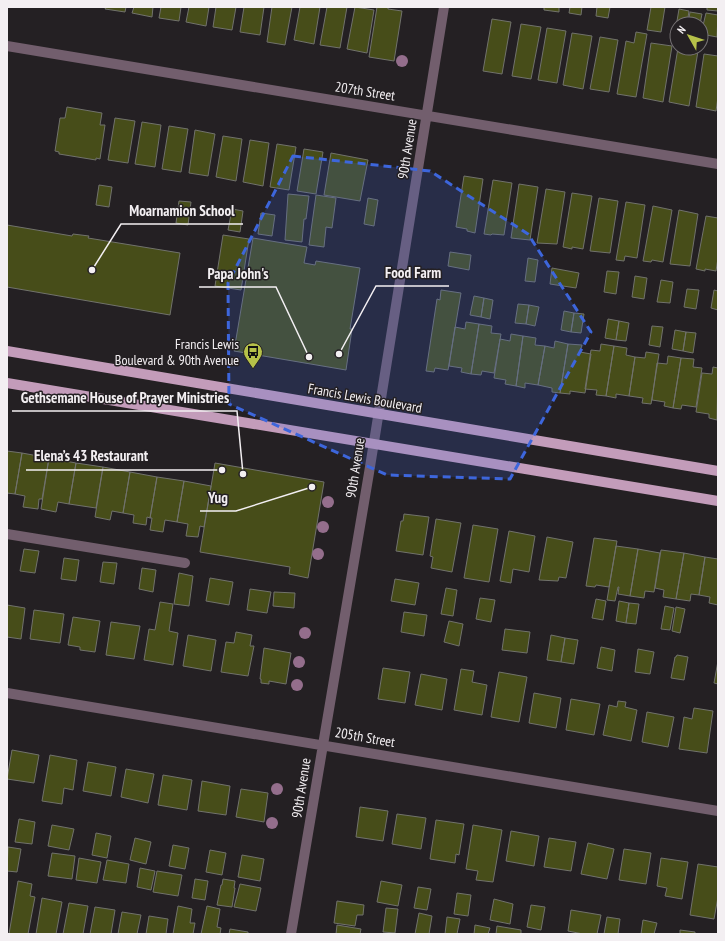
<svg xmlns="http://www.w3.org/2000/svg" width="725" height="941" font-family="'PT Sans Narrow',sans-serif">
<style>
.building{fill:#474d19;stroke:#71726c}
.lines{fill:none;stroke-linecap:round;stroke-linejoin:round}
.minor{stroke:#725e6d;stroke-width:10}
.major{stroke:#c39cba;stroke-width:10}
.tree{fill:#946e8c}
.marked{fill:#3d66dc;fill-opacity:0.2;stroke:#3d66dc;stroke-width:3;stroke-dasharray:8 5;stroke-linejoin:round}
.labels{text-anchor:middle;dominant-baseline:central;stroke-width:3;stroke-linejoin:round;paint-order:stroke}
.street-label{font-size:14px;fill:#f3eff2;stroke:#242023}
.poi-label{font-size:14px;fill:#f3eff2;stroke:#242023;text-anchor:end}
.leader{fill:none;stroke:#f3eff2;stroke-width:1.5}
.callout-dot{fill:#f3eff2;stroke:#242023;stroke-width:1.5}
.callout-label{font-size:15px;text-anchor:middle;font-weight:bold;fill:#f3eff2;stroke:#242023;stroke-width:3;stroke-linejoin:round;paint-order:stroke}
</style>
<rect width="100%" height="100%" fill="#242023"/>
<path class="building" d="M106,7H126L125,12L105,9Z
M134,7H153L152,17L132,13Z
M161,7H181L179,21L159,18Z
M189,7H209L206,26L186,22Z
M216,7H236L232,30L213,27Z
M244,7H264L260,35L240,32Z
M272,7H292L285,45L267,42Z
M300,7H320L314,44L294,40Z
M327,7H347L340,48L320,45Z
M355,7L374,10L367,53L347,49Z
M377,7H388V9L402,11L394,61L369,57Z
M544,7H559V12L544,10Z
M570,7H582L581,15L569,13Z
M597,7H610L608,18L596,16Z
M651,7H665L661,32L647,30Z
M707,7H718V11L707,10Z
M679,9L689,11L687,24H677V27H676Z
M690,12L702,14L700,24H688Z
M706,13L718,15L717,37L701,34Z
M492,19L511,22L502,74L483,71Z
M521,24L541,27L531,79L512,76Z
M547,28L566,31L557,83L538,80Z
M636,32L647,34L636,97L617,94L626,41L634,43Z
M572,33L592,36L583,89L563,85Z
M600,37L618,40L609,92L590,89Z
M651,43L672,46L663,102L643,98Z
M678,48L698,51L689,106L669,102Z
M704,54L718,56V97L716,111L696,107Z
M67,107L102,113L100,125H105L100,159L96,158V160L59,154V152L55,151L60,118H65Z
M115,118L135,121L128,163L108,160Z
M142,122L161,125L155,167L135,164Z
M169,126L188,129L181,172L162,169Z
M195,130L215,134L208,176L189,173Z
M223,136L242,139L236,181L216,177Z
M250,140L269,143L263,186L243,182Z
M277,144L296,147L289,190L270,187Z
M304,149L323,152L316,194L297,191Z
M331,153L368,160L360,201L324,195Z
M464,176L483,179L475,233L467,231V229L456,227Z
M493,180L512,183L504,235L492,234L491,235L484,234Z
M519,184L538,187L530,240L511,238Z
M99,185L112,187L109,207L96,205Z
M546,189L565,192L557,244L537,243Z
M572,193L592,196L583,249L572,247V249L563,247Z
M288,194L309,196L306,219H304L302,242L285,240Z
M316,195L336,198L332,228L326,227L324,247L309,245Z
M368,198L378,200L374,226L364,224Z
M599,198L618,201L610,253L590,251Z
M179,201L191,202L188,225L176,223Z
M626,202L645,205L637,258L625,256L624,261L616,260Z
M653,206L672,210L663,262L652,260L651,262L643,261Z
M232,209L243,211L240,232L228,230Z
M679,210L698,214L690,266L670,264Z
M261,213L275,215L272,236L258,234Z
M706,216L718,218V258L716,271L705,269V271L696,269Z
M7,225L72,236L73,234L89,236L88,238L180,253L170,315L7,287Z
M223,235L249,239L241,290L215,286Z
M253,238L307,247L304,263L315,265L316,261L360,268L350,329H352L346,370L234,351Z
M450,252L471,255L469,270L448,266Z
M528,258L538,260L535,282L525,281Z
M552,268L579,273L576,288L550,284Z
M607,271L619,272L616,294L604,292Z
M635,276L647,278L644,299L632,297Z
M661,280L673,282L670,303L657,302Z
M687,289L699,290L696,309L684,307Z
M441,290L461,293L448,370L435,368L434,372L426,371L437,299L440,300Z
M714,290L718,291V310L711,308Z
M474,296L484,298L481,317L470,315Z
M484,298L493,300L490,319L481,317Z
M518,304L529,305L526,324L515,323Z
M529,305L539,307L535,326L526,324Z
M564,311L574,313L571,332L561,330Z
M574,313L584,314L581,333L571,332Z
M608,319L619,321L616,340L605,338Z
M619,321L629,323L626,341L616,340Z
M466,322L479,324L471,374L461,372L462,368L449,366L455,327L465,329Z
M479,324L492,326L491,333L501,334L494,373L482,371L481,375L471,374Z
M652,326L663,327L660,347L649,345Z
M675,330L686,332L683,351L672,349Z
M686,332L696,333L693,353L683,351Z
M511,334L523,336L516,386L505,384L506,380L494,378L500,339L510,341Z
M523,336L536,338L535,345L545,346L538,385L525,383V388L516,386Z
M555,341L568,344L560,393L552,392V388L538,385L545,346L554,348Z
M568,344L582,345L580,352L591,354L585,393L570,391V394L560,393Z
M601,344L614,346L606,396L596,395L597,390L585,389L591,350L600,351Z
M614,346L627,348L626,355L635,357L629,396L616,394V398L606,396Z
M646,352L659,354L651,404L642,403L643,398L629,396L635,357L645,358Z
M668,356L681,358L673,408L664,406L665,402L652,400L657,363L667,364Z
M681,358L694,359L693,367L702,368L696,407L682,405L681,409L673,408Z
M713,367L718,368L717,420L709,418V414L696,412L702,373L712,374Z
M7,451L22,453L15,494L7,493Z
M22,453L49,458L42,499H39L38,509L23,507L25,496L15,494Z
M49,458L76,463L69,504L58,502L56,512L41,509Z
M76,463L103,467L96,508L69,504Z
M215,463L324,482L308,578L289,574L290,567L200,552Z
M103,467L130,472L123,513L112,511L110,520L95,517Z
M130,472L157,477L150,518L147,517L146,525L133,523L134,515L123,513Z
M157,477L184,481L177,522L165,520L163,532L150,530L152,518H150Z
M184,481L211,486L204,527L200,526L198,537L186,536L188,524L177,522Z
M404,514L429,517L423,555L396,551L401,521H403Z
M436,519L461,523L452,572L431,568L433,557L430,556Z
M473,525L498,529L489,582L464,578Z
M509,531L535,536L529,572L513,569L511,583L500,581Z
M547,537L573,542L566,578L559,577L558,581L539,580Z
M594,538L617,541L609,587L596,585L595,587L586,586Z
M616,546L638,549L630,596L618,594L619,587H618L615,601L607,600Z
M24,549L39,551L35,573L20,571Z
M638,549L660,553L654,592L645,591L644,598L630,596Z
M661,550L684,553L676,599L663,597L664,590L655,588Z
M684,553L705,557L699,595L691,594L690,601L676,599Z
M705,557L718,559V605L709,603L710,597L699,595Z
M64,558L79,560L76,581L61,579Z
M103,562L117,563L114,584L100,582Z
M142,568L156,570L153,592L139,589Z
M179,573L193,576L189,606L174,604Z
M210,578L233,582L229,605L206,601Z
M395,579L419,583L415,605L391,601Z
M446,588L457,590L453,616L441,614Z
M250,589L271,592L267,613L247,610Z
M274,592L295,593L294,608L273,606Z
M480,598L495,600L491,622L476,619Z
M596,599L606,601L603,620L592,618Z
M619,601L629,603L626,623L616,621Z
M160,602L173,604L169,631L178,633L173,665L144,660L149,629L155,630Z
M629,603L639,604L636,624L626,623Z
M7,605L25,608L21,639L7,637Z
M665,606L674,608L670,630L661,629Z
M676,607L685,609L680,633L672,631Z
M34,610L64,614L60,643L30,639Z
M404,612L427,615L424,636L401,632Z
M73,617L100,621L95,652L80,650V647L68,645Z
M449,621L463,624L459,646L444,642Z
M111,622L140,626L134,659L106,655Z
M505,629L530,632L527,653L502,650Z
M236,632L252,635L250,646H254L248,676L221,672L226,642L234,643Z
M188,635L216,640L211,671L183,666Z
M551,635L565,638L561,662L547,660Z
M565,638L578,640L574,664L561,662Z
M601,647L615,650L612,671L597,668Z
M264,648L291,653L286,684L269,681V684L261,683V679H260Z
M638,649L654,652L650,674L635,672Z
M677,655L688,657L684,680L671,678L675,657H676Z
M718,661V684L714,683Z
M383,668L410,672L405,703L378,699Z
M461,669L474,671L472,682L487,685L482,715L454,710Z
M499,672L527,677L519,722L491,717Z
M421,674L447,679L442,710L415,705Z
M534,693L561,698L556,728L529,723Z
M571,699L600,704L594,735L566,730Z
M618,701L626,702L625,707L637,710L631,741L603,735L609,705L617,707Z
M694,708L713,711L707,753L679,749L684,717L692,719Z
M647,712L674,717L668,747L642,742Z
M12,750L39,755L34,783L7,779Z
M50,755L77,760L73,790L64,788L62,804L42,801Z
M88,762L116,767L111,796L83,791Z
M126,769L154,774L148,803L121,797Z
M163,775L192,780L187,810L158,805Z
M202,781L230,786L226,815L198,811Z
M241,789L268,793L264,822L236,817Z
M360,807L388,811L383,841L356,837Z
M397,814L426,818L421,849L392,844Z
M19,819L35,822L32,844L15,842Z
M436,820L464,824L459,855L456,854L455,863L430,859Z
M52,825L74,829L69,850L48,846Z
M473,825L502,830L493,882L476,880L478,871L466,869Z
M511,831L539,836L534,866L506,861Z
M96,833L111,836L107,858L92,855Z
M135,838L151,842L146,864L130,860Z
M549,838L576,842L571,871L544,867Z
M588,843L614,849L607,879L581,874Z
M173,845L189,848L185,869L169,866Z
M8,847L21,849L17,872L7,871Z
M624,849L651,853L646,884L619,880Z
M210,850L226,853L222,875L206,872Z
M52,853L75,856L72,879L48,876Z
M242,855L264,859L260,881L238,877Z
M79,858L101,862L97,883L76,880Z
M661,858L688,862L682,899L665,896L667,888L657,886Z
M107,860L129,864L126,883L103,880Z
M698,864L718,867V897L714,919L690,915Z
M140,868L155,871L151,890L137,887Z
M157,871L182,875L178,896L153,892Z
M195,879L208,881L205,900L192,898Z
M223,879L235,881L234,888H235L232,907L217,905L221,885H222Z
M18,881L32,884L30,896L35,897L28,934H9Z
M381,881L402,885L398,906L377,902Z
M240,884L261,888L256,911L234,907Z
M418,887L431,889L427,910L414,908Z
M457,893L471,895L468,916L454,914Z
M42,898L62,902L56,934H36Z
M494,899L513,904L510,924L490,920Z
M337,901L364,905L363,915H357L355,926L334,923Z
M69,903L88,906L83,934H63Z
M531,905L545,907L541,930L527,927Z
M178,906L192,909L190,923H195L193,934H173Z
M207,906L220,909L217,927L221,928L220,934H201Z
M95,907L115,910L111,934H90Z
M386,908L398,909L395,933L383,932Z
M571,910L601,915L597,934H583L568,931Z
M122,912L141,915L137,934H118Z
M419,913L432,916L429,934H415Z
M149,916L168,919L166,934H146Z
M447,917L460,919L457,934H445Z
M607,917L620,919L618,934H604Z
M643,920L657,923L654,934H641Z
M337,925L361,929L360,934H336Z
M475,925L490,928L488,934H474Z
M497,926L521,930V934H496Z
M230,929L248,932V934H229Z
M680,930L695,932V934H680Z"/>
<g class="lines">
<path class="minor" d="M7,46L718,164
M7,534L185,563
M7,693L718,811
M291,934L369,473L444,7"/>
<path class="major" d="M7,351L718,471
M7,383L718,501"/>
</g>
<g class="tree">
<circle cx="402" cy="61" r="6"/>
<circle cx="328" cy="502" r="6"/>
<circle cx="323" cy="527" r="6"/>
<circle cx="318" cy="554" r="6"/>
<circle cx="305" cy="633" r="6"/>
<circle cx="299" cy="662" r="6"/>
<circle cx="297" cy="685" r="6"/>
<circle cx="277" cy="789" r="6"/>
<circle cx="272" cy="823" r="6"/>
</g>
<path class="marked" d="M293,156L430,171L528,234L591,332L510,479L387,475L229,404L228,283Z"/>
<defs>
<g id="bus-pin" transform="scale(1)"><path d="M0 17L-7.5 6A9.5 9.5 0 1 1 7.5 6Z" fill="#b6c149" stroke="#242023"/><path d="M-5-6H5V4H4V6H2V4H-2V6H-4V4H-5ZM-3.5-4V0h7V-4ZM-3.5 1.2v1.5H-2V1.2ZM2 1.2v1.5H3.5V1.2Z" fill="#111"/></g>
</defs>
<g fill-rule="evenodd">
<use href="#bus-pin" x="253" y="352"/>
</g>
<g class="labels">
<g class="street-label">
<text transform="translate(365 91) rotate(9)">207th Street</text>
<text transform="translate(407 149) rotate(-81)">90th Avenue</text>
<text transform="translate(365 398) rotate(10)">Francis Lewis Boulevard</text>
<text transform="translate(355 468) rotate(-81)">90th Avenue</text>
<text transform="translate(365 737) rotate(10)">205th Street</text>
<text transform="translate(301 788) rotate(-81)">90th Avenue</text>
</g>
<g class="poi-label">
<text x="239" y="344">Francis Lewis<tspan x="239" dy="16">Boulevard &amp; 90th Avenue</tspan></text>
</g>
</g>
<path class="leader" d="M92 270L121 224H243M339 354L376 286H449M309 357L276 287H199M243 474L237 411H12M222 470L156 470H26M312 487L236 511H200"/>
<g class="callout-dot">
<circle cx="92" cy="270" r="4"/>
<circle cx="339" cy="354" r="4"/>
<circle cx="309" cy="357" r="4"/>
<circle cx="243" cy="474" r="4"/>
<circle cx="222" cy="470" r="4"/>
<circle cx="312" cy="487" r="4"/>
</g>
<g class="callout-label">
<text x="182" y="216">Moarnamion School</text>
<text x="413" y="278">Food Farm</text>
<text x="238" y="279">Papa John's</text>
<text x="125" y="403">Gethsemane House of Prayer Ministries</text>
<text x="91" y="461">Elena’s 43 Restaurant</text>
<text x="218" y="503">Yug</text>
</g>
<rect width="725" height="941" fill="none" stroke="#f3eff2" stroke-width="16"/>
<g transform="translate(689 36) rotate(309)"><circle r="19" fill="#242023" stroke="#777376"/>
<path d="M0-3L7 15L0 10L-7 15Z" fill="#b6c149"/>
<text y="-6" font-size="11" font-weight="bold" text-anchor="middle" fill="#f3eff2">N</text>
</g>
</svg>
